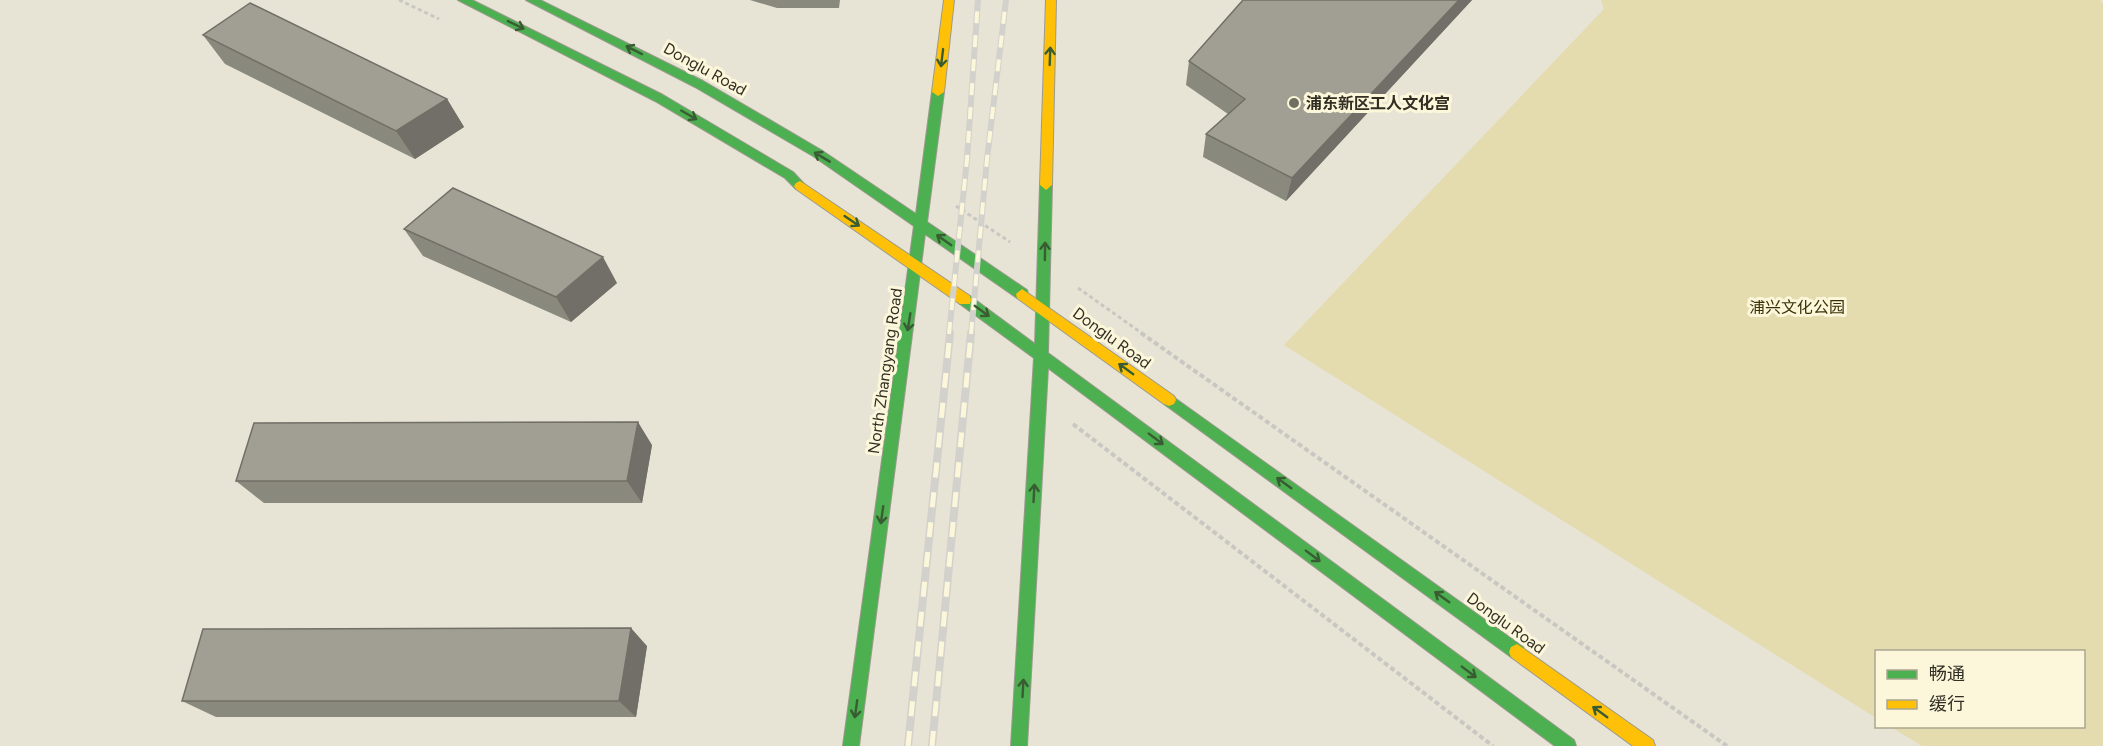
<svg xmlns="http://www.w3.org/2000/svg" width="2103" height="746" font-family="Figtree,'Noto Sans SC',sans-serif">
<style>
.green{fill:#e4dbaf}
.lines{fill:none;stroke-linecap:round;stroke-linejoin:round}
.fast-casing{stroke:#9c9a8e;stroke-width:2}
.slow-casing{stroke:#9c9a8e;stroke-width:2}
.path-far1{stroke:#c9c7c1;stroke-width:3;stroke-dasharray:4 3;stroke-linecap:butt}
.path{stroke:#c9c7c1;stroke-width:4;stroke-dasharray:5 3;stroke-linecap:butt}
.fast{fill:#4caf50;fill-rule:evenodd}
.slow{fill:#ffc107;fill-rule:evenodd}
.rail-far1-casing{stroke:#d2d1cc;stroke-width:6}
.rail-casing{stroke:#d2d1cc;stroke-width:8}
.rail-far1{stroke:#fcf7da;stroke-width:4;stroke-dasharray:12;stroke-linecap:butt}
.rail{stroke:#fcf7da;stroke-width:5;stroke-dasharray:15;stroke-linecap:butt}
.wall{fill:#8a897e}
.shaded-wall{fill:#716f67}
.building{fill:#a19f93;stroke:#716f67;stroke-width:1.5}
.oneway{stroke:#3a5c33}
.poi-dot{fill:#716e62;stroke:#fcf7da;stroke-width:2}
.labels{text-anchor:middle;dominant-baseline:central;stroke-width:6;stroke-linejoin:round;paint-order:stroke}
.street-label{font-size:16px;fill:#312f24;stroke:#fcf7da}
.poi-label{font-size:16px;font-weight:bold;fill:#312f24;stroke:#fcf7da;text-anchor:start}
.park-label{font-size:16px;fill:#393108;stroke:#fcf7da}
</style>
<rect width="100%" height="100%" fill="#e7e4d5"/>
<path class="green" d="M1601,0H2100L2103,4V746H1922L1891,727L2084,726V652H1876V718L1284,345L1604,9Z"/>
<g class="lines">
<g class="fast-casing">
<path id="fast" d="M458,0H472L663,95L793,172L806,186L804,189H796L785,178L655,101Z
M526,0H540L703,81L821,150L916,214L932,92L938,88L944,92L927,222L1027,290L1028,294L1027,298H1017L925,234L859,746H843L914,226L813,156L695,87Z
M1046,180L1052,185L1048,353L1574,740L1576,746H1555L1048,368L1027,746H1011L1034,358L960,304L959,300L965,295L970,296L1035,344L1040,185Z
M1169,394L1523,647L1525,652L1523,657L1517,660L1511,657L1164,404L1162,400L1164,396Z"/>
</g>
<g class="slow-casing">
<path id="slow" d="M944,0H954L944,92L938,96L932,92Z
M1046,0H1056L1052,185L1046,190L1040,185Z
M800,181L970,296L971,300L970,304H960L796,189L794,186L796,183Z
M1022,289L1174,396L1176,400L1174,404L1169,406L1164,404L1017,298L1016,294Z
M1517,644L1653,740L1655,746H1633L1511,657L1509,652L1511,647Z"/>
</g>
<path class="path-far1" d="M399,0L439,19
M956,206L1010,242
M1078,288L1143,334"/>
<path class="path" d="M1141,333L1727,746
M1073,424L1493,746"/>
<use href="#fast" class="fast"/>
<use href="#slow" class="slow"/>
<g class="rail-far1-casing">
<path id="rail-far1" d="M949,334L967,159L978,0
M971,334L987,159L1006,0"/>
</g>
<g class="rail-casing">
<path id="rail" d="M908,746L950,333
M932,746L971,333"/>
</g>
<use href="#rail-far1" class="rail-far1"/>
<use href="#rail" class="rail"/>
</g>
<path class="wall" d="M750,0H840L839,8H777Z
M1243,0H1472L1286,201L1203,157L1206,134L1228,114L1186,85L1189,61Z
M203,35L447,99L464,127L415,159L225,64Z
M404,229L617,283L571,322L423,256Z
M652,445L642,503H264L236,481Z
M647,646L636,717H216L182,701Z"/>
<path class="shaded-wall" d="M1459,0H1472L1286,201L1292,178Z
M447,99L464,127L415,159L396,131Z
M603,257L617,283L571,322L556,297Z
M638,422L652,445L642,503L627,481Z
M631,628L647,646L636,717L619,701Z"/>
<path class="building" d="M1243,0H1459L1292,178L1206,134L1245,99L1189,61Z
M250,3L447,99L396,131L203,35Z
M453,188L603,257L556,297L404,229Z
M638,422L627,481H236L254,423Z
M631,628L619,701H182L203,629Z"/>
<defs><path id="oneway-shaft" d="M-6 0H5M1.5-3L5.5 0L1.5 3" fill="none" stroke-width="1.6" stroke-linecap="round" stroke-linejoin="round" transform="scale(1.5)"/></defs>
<g class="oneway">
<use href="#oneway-shaft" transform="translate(516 25) rotate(26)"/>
<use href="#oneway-shaft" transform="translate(634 50) rotate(-153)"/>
<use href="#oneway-shaft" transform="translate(1050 56) rotate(-88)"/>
<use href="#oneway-shaft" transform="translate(942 58) rotate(97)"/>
<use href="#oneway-shaft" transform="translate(689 115) rotate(30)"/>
<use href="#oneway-shaft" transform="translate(822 157) rotate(-149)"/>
<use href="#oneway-shaft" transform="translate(852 221) rotate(34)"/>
<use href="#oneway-shaft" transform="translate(944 240) rotate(-145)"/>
<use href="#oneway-shaft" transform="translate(1045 251) rotate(-89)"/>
<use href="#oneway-shaft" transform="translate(982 311) rotate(36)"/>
<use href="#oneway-shaft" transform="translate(909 322) rotate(99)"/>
<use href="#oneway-shaft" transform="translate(1126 369) rotate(-144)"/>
<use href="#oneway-shaft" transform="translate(1156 439) rotate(37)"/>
<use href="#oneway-shaft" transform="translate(1284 483) rotate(-144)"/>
<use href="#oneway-shaft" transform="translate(1034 493) rotate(-87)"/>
<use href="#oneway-shaft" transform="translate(882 515) rotate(98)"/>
<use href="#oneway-shaft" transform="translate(1313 556) rotate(37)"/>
<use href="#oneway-shaft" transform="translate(1442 597) rotate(-144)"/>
<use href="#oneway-shaft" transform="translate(1469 672) rotate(37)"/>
<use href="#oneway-shaft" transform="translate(1023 688) rotate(-87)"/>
<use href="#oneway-shaft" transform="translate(856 709) rotate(98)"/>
<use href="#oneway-shaft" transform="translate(1600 712) rotate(-144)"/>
</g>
<circle class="poi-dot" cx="1294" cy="103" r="6"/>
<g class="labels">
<g class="street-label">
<text transform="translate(705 69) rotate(29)">Donglu Road</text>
<text transform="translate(1112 338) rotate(36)">Donglu Road</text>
<text transform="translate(885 371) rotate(-82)">North Zhangyang Road</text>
<text transform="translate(1506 623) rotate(36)">Donglu Road</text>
</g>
<g class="poi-label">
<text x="1306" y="103">浦东新区工人文化宫</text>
</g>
<g class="park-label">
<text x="1797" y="307">浦兴文化公园</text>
</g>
</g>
<rect x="1875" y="650" width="210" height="78" fill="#fcf7da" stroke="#aba791" stroke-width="1.5"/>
<rect x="1887" y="670" width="30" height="9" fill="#4caf50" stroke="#aba791" stroke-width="1.5"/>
<text x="1929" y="680" font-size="18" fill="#312f24">畅通</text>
<rect x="1887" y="700" width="30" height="9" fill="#ffc107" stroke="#aba791" stroke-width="1.5"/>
<text x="1929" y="710" font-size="18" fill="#312f24">缓行</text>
</svg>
